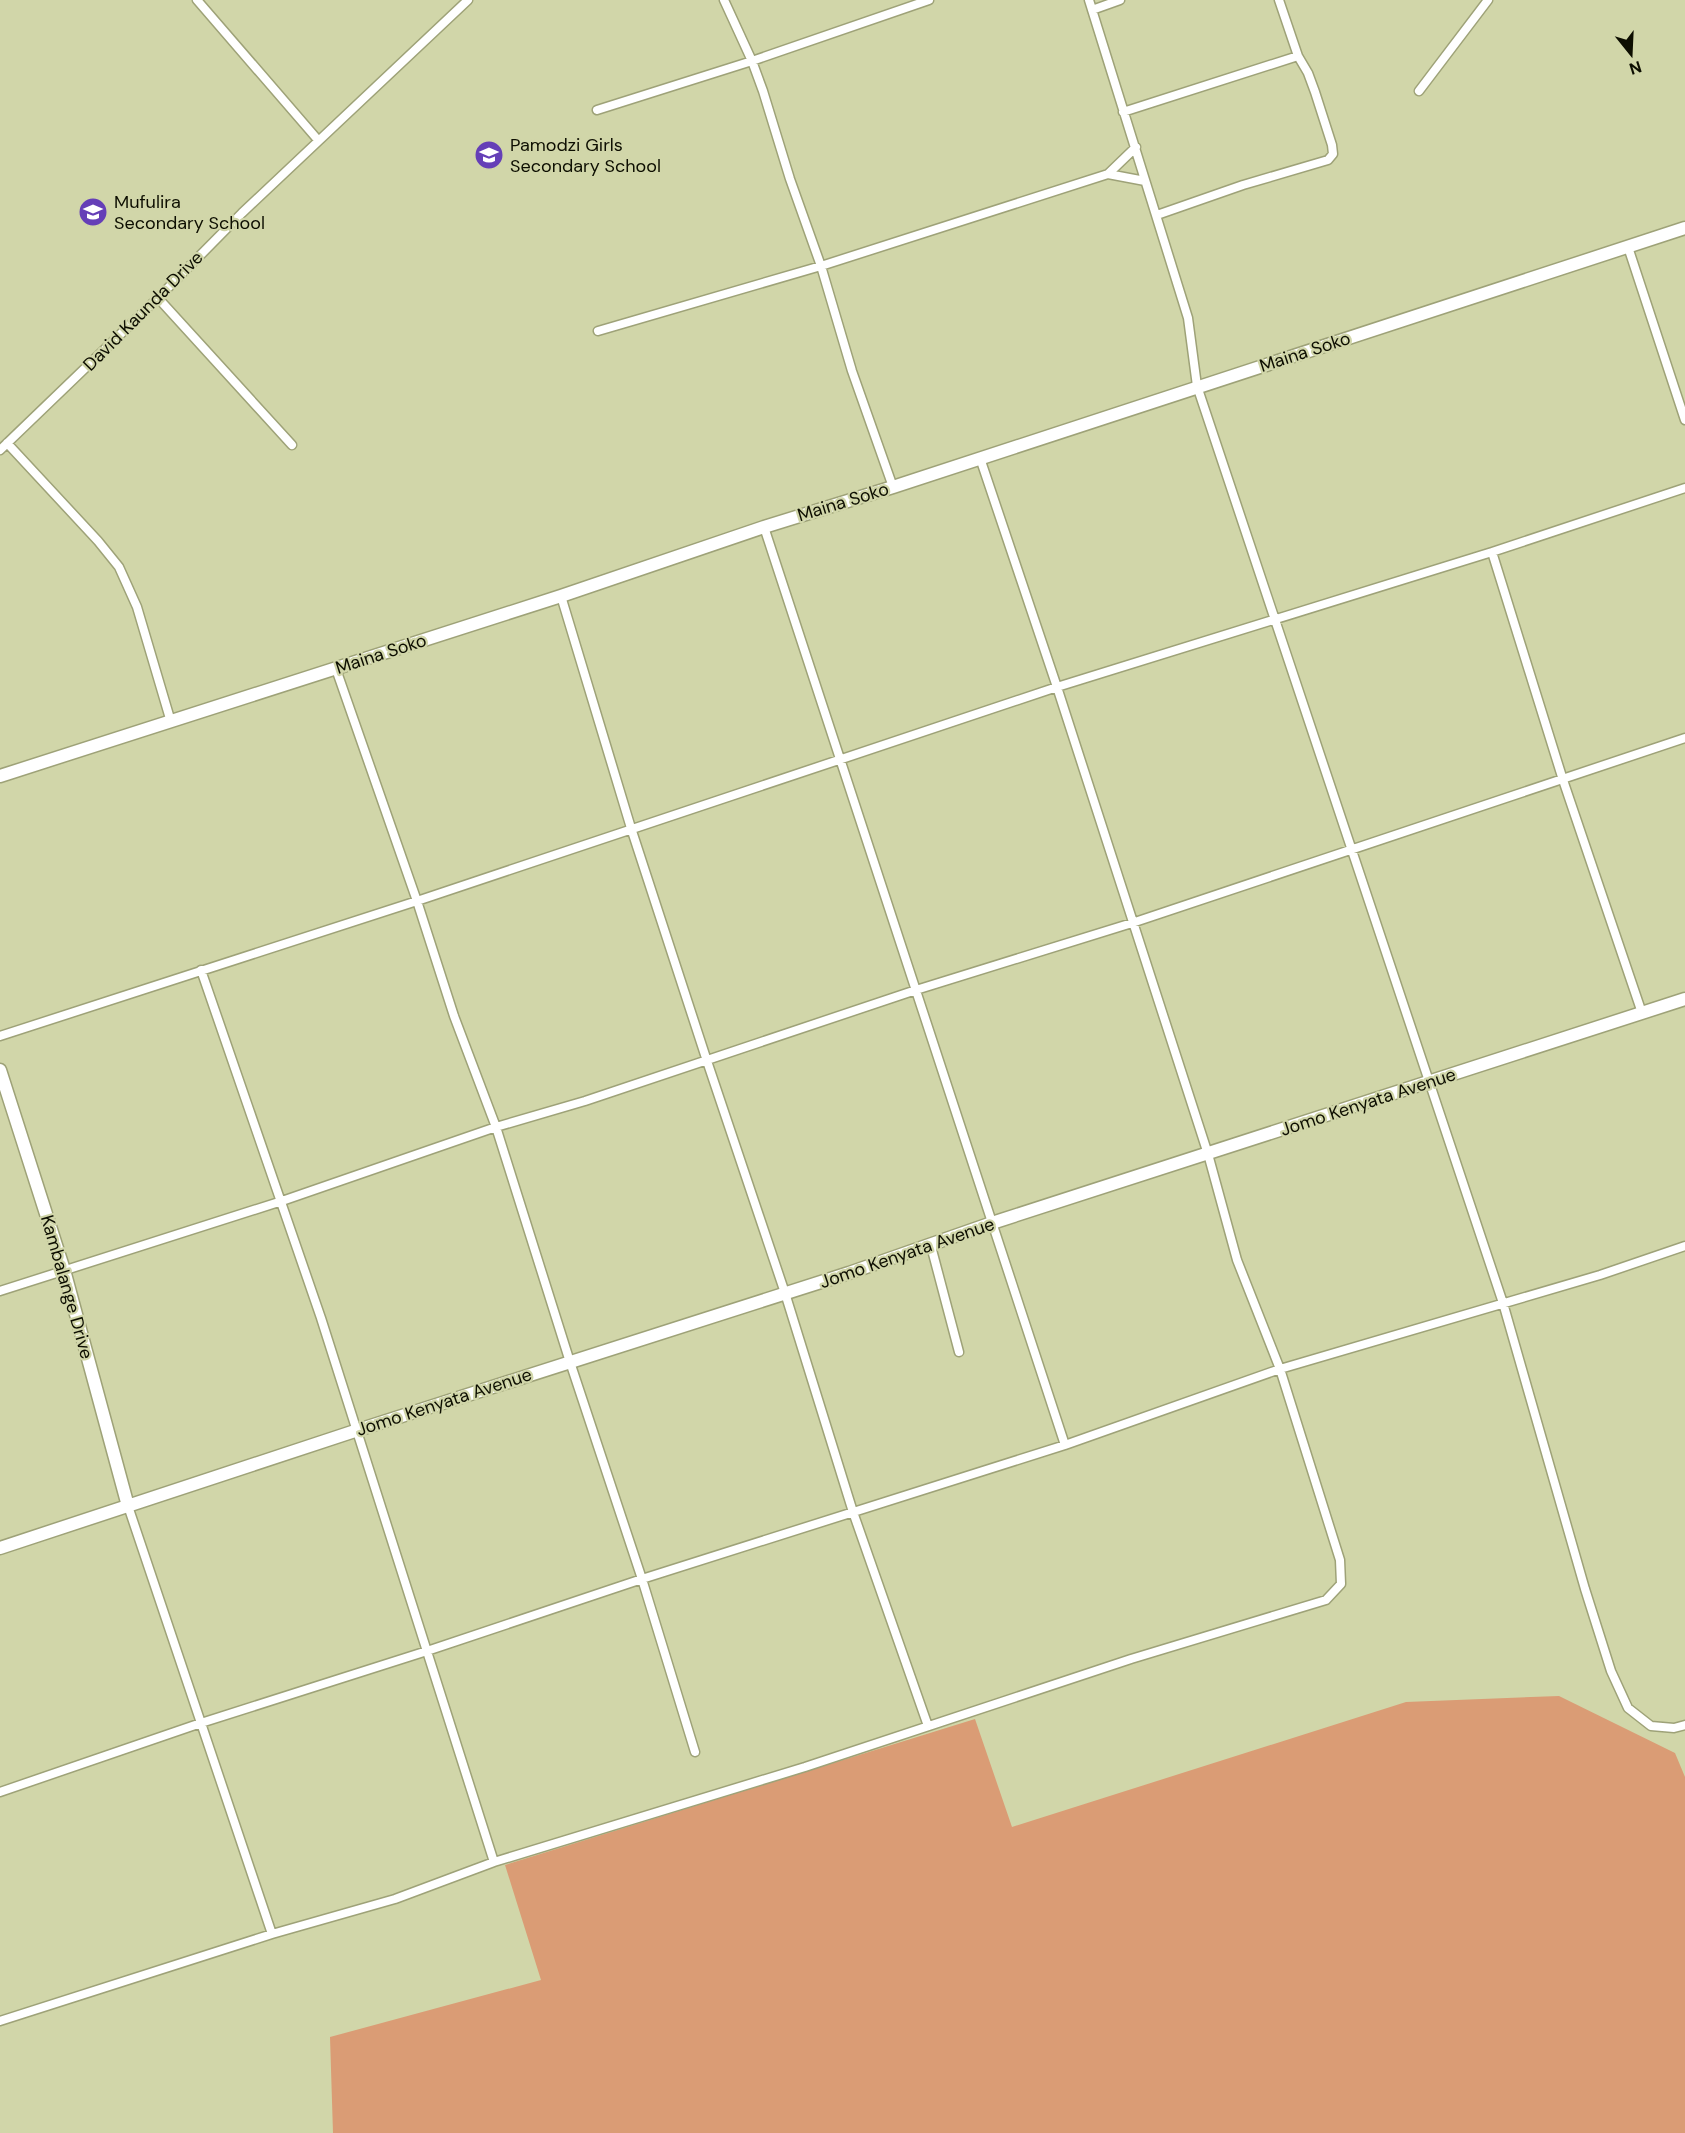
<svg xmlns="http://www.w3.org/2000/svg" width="1685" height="2133" font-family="'DM Sans',sans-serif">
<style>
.green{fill:#da9c75}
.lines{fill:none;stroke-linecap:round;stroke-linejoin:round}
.street-casing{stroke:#9ea278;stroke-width:11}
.secondary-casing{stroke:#9ea278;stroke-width:15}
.street{stroke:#fff;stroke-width:8}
.secondary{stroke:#fff;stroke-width:12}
.labels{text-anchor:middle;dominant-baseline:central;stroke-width:4.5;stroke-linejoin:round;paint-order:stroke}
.poi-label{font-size:18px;fill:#0d0e01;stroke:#d1d6a9;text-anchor:start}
.street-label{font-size:18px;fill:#0d0e01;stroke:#d1d6a9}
</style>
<rect width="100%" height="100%" fill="#d1d6a9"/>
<path class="green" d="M1559,1696L1675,1753L1685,1777V2133H333L330,2037L541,1980L505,1865L975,1719L1012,1827L1406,1702Z"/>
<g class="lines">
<g class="street-casing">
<path id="street" d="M197,0L318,140
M724,0L752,61L763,91L790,179L821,266L852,371L893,487
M1089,0L1188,318L1197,386L1503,1303L1585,1589L1611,1671L1628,1708L1651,1726L1674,1728L1685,1725
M1092,10L1120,0
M1419,91L1488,0
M597,110L752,61L929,0
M1123,112L1298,56
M1108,174L1145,181
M1157,215L1243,185L1328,160L1333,154L1332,145L1315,92L1308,73L1298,56L1279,0
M1628,247L1685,420
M158,298L292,445
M598,331L821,266L1108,174L1136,147
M7,443L98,541L119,567L137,607L171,722
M0,450L158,298L242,213L468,0
M764,527L1065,1445
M1492,552L1563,780L1642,1013
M561,596L631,828L707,1061L785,1293L853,1512L928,1726
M336,669L417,901L454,1016L496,1127L570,1362L642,1579L695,1752
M201,970L321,1318L494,1862
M0,1036L417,901L1057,687L1492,552L1685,488
M931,1246L959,1352
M0,1291L282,1201L496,1127L585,1101L916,990L1132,923L1685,738
M128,1506L272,1934
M0,1792L201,1723L427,1651L642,1579L1065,1445L1280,1369L1600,1275L1685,1246
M0,2021L272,1934L395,1899L494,1862L805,1767L1131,1659L1326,1600L1341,1584L1340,1560L1280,1369L1237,1260L1208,1154L1057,687L980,458"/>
</g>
<g class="secondary-casing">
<path id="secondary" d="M0,776L561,596L764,527L893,487L1685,228
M0,1070L64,1270L128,1506
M0,1548L358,1430L849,1273L992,1223L1685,999"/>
</g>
<use href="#street" class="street"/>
<use href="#secondary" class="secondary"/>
</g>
<defs>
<g id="school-disc" transform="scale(1.5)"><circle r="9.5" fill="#653fb7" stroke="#d1d6a9"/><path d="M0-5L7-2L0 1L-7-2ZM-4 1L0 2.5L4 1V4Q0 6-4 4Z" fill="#fff"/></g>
</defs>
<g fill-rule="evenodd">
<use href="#school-disc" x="489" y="155"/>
<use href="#school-disc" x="93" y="212"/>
</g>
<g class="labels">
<g class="poi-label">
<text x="510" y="145">Pamodzi Girls<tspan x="510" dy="21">Secondary School</tspan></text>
<text x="114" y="202">Mufulira<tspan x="114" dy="21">Secondary School</tspan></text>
</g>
<g class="street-label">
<text transform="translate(143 311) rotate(-45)">David Kaunda Drive</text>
<text transform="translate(1305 352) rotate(-18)">Maina Soko</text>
<text transform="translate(843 502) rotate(-17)">Maina Soko</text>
<text transform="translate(381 654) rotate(-18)">Maina Soko</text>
<text transform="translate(1368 1102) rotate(-18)">Jomo Kenyata Avenue</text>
<text transform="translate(907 1253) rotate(-19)">Jomo Kenyata Avenue</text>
<text transform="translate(67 1287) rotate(74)">Kambalange Drive</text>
<text transform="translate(444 1402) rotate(-18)">Jomo Kenyata Avenue</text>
</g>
</g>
<g transform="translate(1631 54) rotate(162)" stroke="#d1d6a9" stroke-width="4.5" paint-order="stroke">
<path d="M0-4.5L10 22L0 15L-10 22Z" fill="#0d0e01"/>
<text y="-9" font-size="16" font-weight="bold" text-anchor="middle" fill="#0d0e01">N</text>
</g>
</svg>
